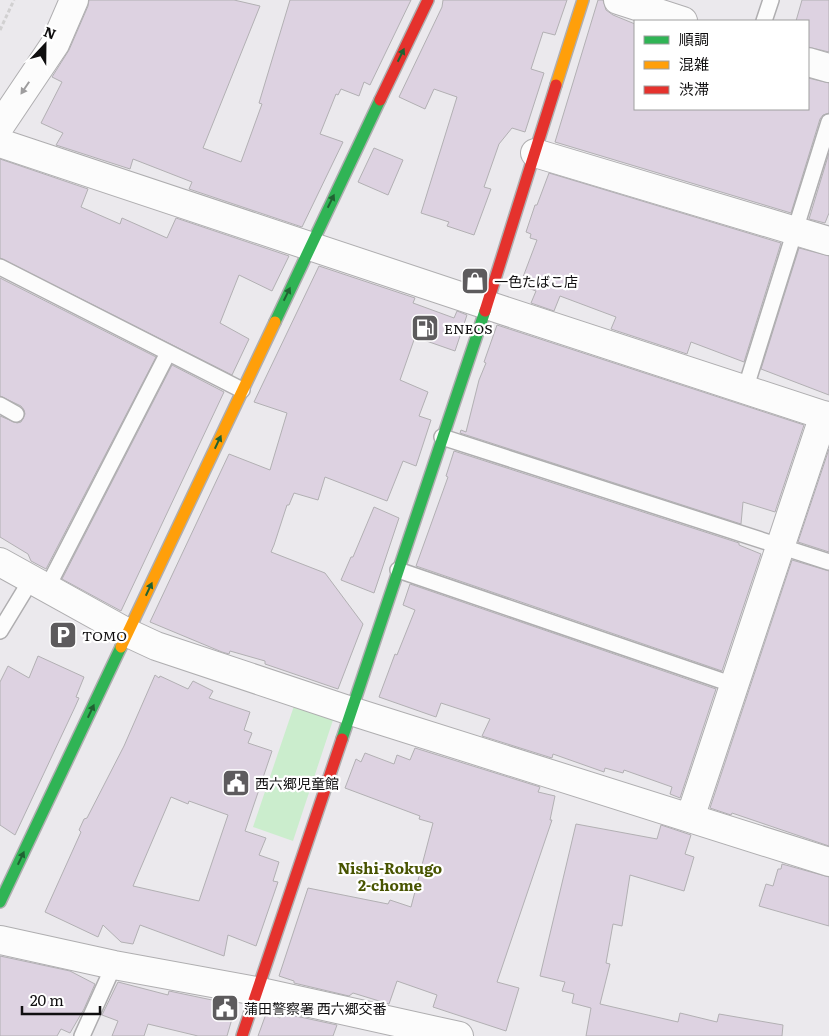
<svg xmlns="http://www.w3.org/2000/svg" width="829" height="1036" font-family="Literata,'Noto Sans JP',serif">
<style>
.green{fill:#cbedcd}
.building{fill:#ddd2e1;stroke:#b2b0b3;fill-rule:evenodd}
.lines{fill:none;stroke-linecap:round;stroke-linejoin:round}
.lane-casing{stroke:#afaeb0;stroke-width:18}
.street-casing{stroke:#afaeb0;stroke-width:30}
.fast-casing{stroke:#afaeb0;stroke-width:14}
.slow-casing{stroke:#afaeb0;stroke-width:14}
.jam-casing{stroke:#afaeb0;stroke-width:14}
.path{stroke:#d1d0d1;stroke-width:3;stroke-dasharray:4 2.5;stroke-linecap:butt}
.lane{stroke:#fcfcfc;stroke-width:15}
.street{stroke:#fcfcfc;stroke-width:28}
.fast{stroke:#30b455;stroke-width:11}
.slow{stroke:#ff9f0a;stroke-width:11}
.jam{stroke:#e5322d;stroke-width:11}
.oneway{fill:#206232}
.oneway2{fill:#9e9d9e}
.labels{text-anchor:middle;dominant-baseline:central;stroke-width:4.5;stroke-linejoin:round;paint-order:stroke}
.poi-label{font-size:14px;fill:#100f10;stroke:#fff;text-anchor:start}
.neighbourhood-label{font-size:15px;font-weight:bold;fill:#485400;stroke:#fff}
</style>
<rect width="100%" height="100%" fill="#ebe9ed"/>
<path class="green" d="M295,703L334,717L293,841L253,827Z"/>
<path class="building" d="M89,0H234L260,6L203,148L241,162L262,104L259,103L290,0H411L370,85L364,82L359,96L341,89L338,95L336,94L320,134L343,142L302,227L189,189L192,182L133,159L130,169L56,145L63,133L41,123L62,82L52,77L69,50L88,6Z
M443,0H567L555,35L543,32L531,69L544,73L525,132L512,128L499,144L484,187L491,189L474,235L447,226L449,222L421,213L457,97L434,89L425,109L399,97L442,7Z
M598,0H603L606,10L613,15L635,24V109H808V78L829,83V113L823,115L820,119L791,213L555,142Z
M802,0H829V52L808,47V21H796Z
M374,148L403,160L388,195L358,182Z
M829,153V213L825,223L809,219Z
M0,159L88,189L81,207L120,224L122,218L167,238L176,218L289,256L272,291L239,275L220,323L249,339L232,375L0,258Z
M549,173L781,243L744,362L691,342L687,354L611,329L616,317L560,296L554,311L531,303L536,291L520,285L537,240L530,238L531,234L526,232L535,205H537Z
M799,248L829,256V395L761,369Z
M319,266L415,298L413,303L454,318L457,311L467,315L455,351L415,337L400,380L428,392L419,416L431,420L416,466L403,461L387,501L325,477L318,500L294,493L289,505H287L274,545L271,552L325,573L363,624L338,689L265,664V661L230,651L229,654L222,652L150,622L229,454L270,470L287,413L254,402Z
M0,278L156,357L46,569L31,561L28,554L0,537V416L17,423L21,422L25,414L24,410L21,406L0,396Z
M497,325L804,425L775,512L743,502L741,524L460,433L461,430L466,432L479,380L486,363L484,362Z
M172,365L224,392L121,611L62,579Z
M829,449V552L798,542Z
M454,451L739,543V545L761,554L722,671L416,566L448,477L446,476Z
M374,507L399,518L374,593L341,580L351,557H353Z
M792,560L829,571V846L732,813L731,815L710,808Z
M410,584L716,689L680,798L670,794L672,787L624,770L623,773L605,768L604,772L553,754L552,758L482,736L490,719L441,703L436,717L379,697L395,654L397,655L415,610L403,605Z
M38,656L84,677L76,697L79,698L75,707L15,835L0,825V682L8,666L29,678Z
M155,675L159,678L160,676L188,689L193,681L213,691L209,698L250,712L244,730L252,733L248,743L272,751L245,831L266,838L259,855L279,862L273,881L278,882L256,946L228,935L224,956L140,925L133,944L121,942L103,925L98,937L45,912L81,832L79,830L84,819L87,818L124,746ZM171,797L188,804L189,801L228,815L199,901L133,886Z
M415,748L540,787L538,792L555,796L550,820H552L497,982L519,988L506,1031L433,1007L437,995L397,981L389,1004L353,993L349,996L294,983V981L279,976L308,888L388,904L390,900L411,907L433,823L419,819L420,816L345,788L356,759L361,762L365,753L394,764L397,755L410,760Z
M576,824L657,839L661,825L691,835L685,854L694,857L684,891L630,875L622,926L613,924L606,963L610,964L600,1004L678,1022L680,1013L717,1022L719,1014L783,1025L782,1036H586L591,1008L572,1003L574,994L562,991L565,982L540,976Z
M782,864L829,877V926L759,906L766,884L773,886L778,869H781Z
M0,956L70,971L95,984L84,1009L70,1033L61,1029L57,1036H0Z
M118,982L168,995L169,991L236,1005L227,1036H198L148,1024L144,1036H112L118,1021L102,1015Z
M282,1013L337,1025L333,1036H258L266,1014H268L280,1018Z"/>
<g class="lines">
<g class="lane-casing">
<path id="lane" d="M764,21L771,0
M0,267L242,390
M745,390L829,122
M0,405L16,414
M442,437L829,562
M398,570L734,685
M47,588L168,353
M0,631L31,580
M82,1036L114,965"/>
</g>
<g class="street-casing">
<path id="street" d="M618,0L683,21
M808,62L829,68
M0,126L55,44L74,0
M0,143L502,310L829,417
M535,153L829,241
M0,562L128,633L156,646L351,711L829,862
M690,818L824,415
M0,940L114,965L256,991L459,1036"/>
</g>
<g class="fast-casing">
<path id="fast" d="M275,322L380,100
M342,739L485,311
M0,902L121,647"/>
</g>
<g class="slow-casing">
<path id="slow" d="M556,85L583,0
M121,647L275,322"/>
</g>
<g class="jam-casing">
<path id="jam" d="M380,100L428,0
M485,311L556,85
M242,1036L342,739"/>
</g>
<path class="path" d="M0,30L14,0"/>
<use href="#lane" class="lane"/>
<use href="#street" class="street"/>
<use href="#fast" class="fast"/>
<use href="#slow" class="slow"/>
<use href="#jam" class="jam"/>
</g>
<defs><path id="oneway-solid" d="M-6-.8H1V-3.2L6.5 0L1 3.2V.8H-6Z" transform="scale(1.25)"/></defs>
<g class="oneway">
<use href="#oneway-solid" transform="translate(401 55) rotate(-64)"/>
<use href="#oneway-solid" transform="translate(331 201) rotate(-64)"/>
<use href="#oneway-solid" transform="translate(287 294) rotate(-64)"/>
<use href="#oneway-solid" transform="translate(218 442) rotate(-65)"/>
<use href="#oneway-solid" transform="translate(149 589) rotate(-65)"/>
<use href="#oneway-solid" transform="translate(91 711) rotate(-65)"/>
<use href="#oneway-solid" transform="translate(21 858) rotate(-65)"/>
</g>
<use class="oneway2" href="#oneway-solid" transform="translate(25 88) rotate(124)"/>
<defs>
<g id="shop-square" transform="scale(1.4375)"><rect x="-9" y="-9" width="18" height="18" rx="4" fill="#5d5b5d" stroke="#fff"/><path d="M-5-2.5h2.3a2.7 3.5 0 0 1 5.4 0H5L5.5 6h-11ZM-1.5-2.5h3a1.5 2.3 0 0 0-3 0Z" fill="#fff"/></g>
<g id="fuel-square" transform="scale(1.4375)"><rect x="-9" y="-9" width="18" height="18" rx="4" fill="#5d5b5d" stroke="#fff"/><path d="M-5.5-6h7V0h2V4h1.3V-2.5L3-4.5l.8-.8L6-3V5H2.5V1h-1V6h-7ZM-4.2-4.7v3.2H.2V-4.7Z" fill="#fff"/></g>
<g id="parking-square" transform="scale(1.4375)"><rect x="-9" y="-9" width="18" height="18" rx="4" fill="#5d5b5d" stroke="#fff"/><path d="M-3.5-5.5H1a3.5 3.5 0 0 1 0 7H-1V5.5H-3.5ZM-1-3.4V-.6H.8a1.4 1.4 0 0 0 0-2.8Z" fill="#fff"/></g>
<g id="civic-square" transform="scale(1.4375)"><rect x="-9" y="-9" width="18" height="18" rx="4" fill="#5d5b5d" stroke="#fff"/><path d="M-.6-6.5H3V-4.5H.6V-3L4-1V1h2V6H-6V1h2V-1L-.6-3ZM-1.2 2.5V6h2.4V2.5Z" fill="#fff"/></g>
</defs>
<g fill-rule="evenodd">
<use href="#shop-square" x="475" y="281"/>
<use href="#fuel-square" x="425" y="328"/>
<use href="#parking-square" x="63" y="635"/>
<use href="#civic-square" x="236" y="783"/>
<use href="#civic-square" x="225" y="1008"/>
</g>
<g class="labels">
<g class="poi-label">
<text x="494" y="281">一色たばこ店</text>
<text x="444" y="328">ENEOS</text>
<text x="82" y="635">TOMO</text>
<text x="255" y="783">西六郷児童館</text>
<text x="244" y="1008">蒲田警察署 西六郷交番</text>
</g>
<g class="neighbourhood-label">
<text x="390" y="867">Nishi-Rokugo<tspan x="390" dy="17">2-chome</tspan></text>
</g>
</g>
<rect x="634" y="20" width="175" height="90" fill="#ffffff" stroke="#9f9f9f"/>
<rect x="644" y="36" width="25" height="8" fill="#30b455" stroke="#9f9f9f"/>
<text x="679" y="45" font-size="15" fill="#100f10">順調</text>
<rect x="644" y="61" width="25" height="8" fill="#ff9f0a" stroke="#9f9f9f"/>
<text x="679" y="70" font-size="15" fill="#100f10">混雑</text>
<rect x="644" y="86" width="25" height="8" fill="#e5322d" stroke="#9f9f9f"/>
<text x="679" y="95" font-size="15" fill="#100f10">渋滞</text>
<g transform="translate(45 45) rotate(22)" stroke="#ffffff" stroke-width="4" paint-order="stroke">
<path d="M0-4L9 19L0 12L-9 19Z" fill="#100f10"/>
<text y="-8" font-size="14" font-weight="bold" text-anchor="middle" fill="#100f10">N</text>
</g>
<path d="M22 1006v8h78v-8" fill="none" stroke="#100f10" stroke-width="2.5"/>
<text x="30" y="1006" font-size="15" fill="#100f10" stroke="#ffffff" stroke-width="4" paint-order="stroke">20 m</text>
</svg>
